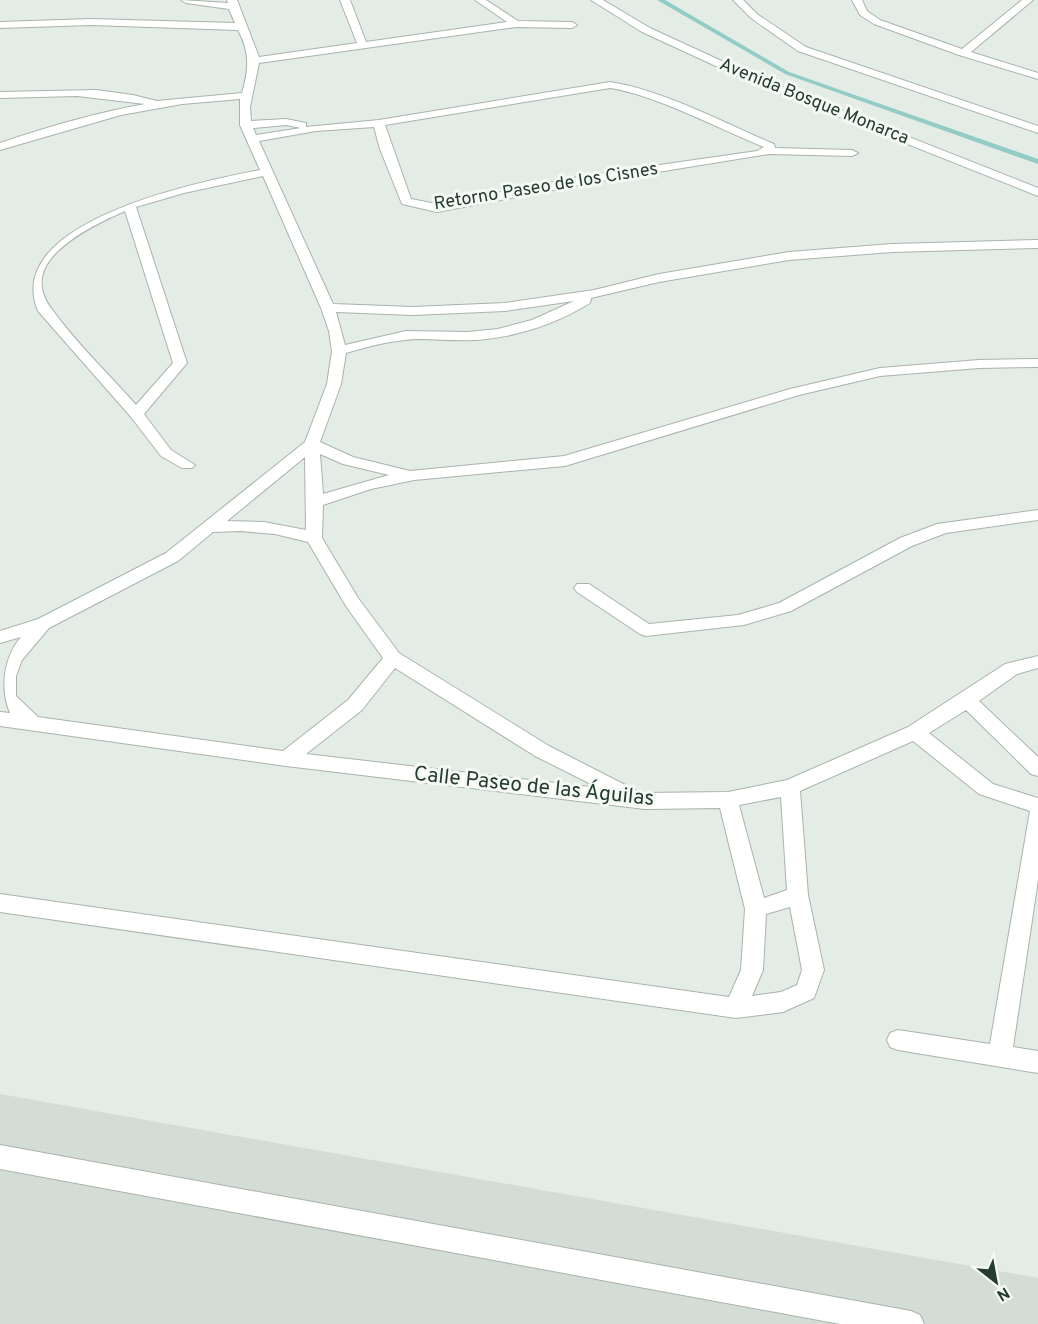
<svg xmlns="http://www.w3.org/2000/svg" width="1038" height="1324" font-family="Overpass,sans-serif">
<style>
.built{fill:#d3dcd5}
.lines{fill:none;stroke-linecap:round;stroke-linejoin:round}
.stream{fill:#92ccc5;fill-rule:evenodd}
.minor-casing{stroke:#a7b4ac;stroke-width:2}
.minor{fill:#fff;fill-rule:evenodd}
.labels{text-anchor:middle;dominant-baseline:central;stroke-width:6;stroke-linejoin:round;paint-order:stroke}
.far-street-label{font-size:18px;fill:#253c30;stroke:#f5f9f6}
.street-label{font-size:21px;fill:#253c30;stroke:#f5f9f6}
</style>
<rect width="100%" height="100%" fill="#e4ece6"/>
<path class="built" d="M0,1094L1038,1278V1324H0Z"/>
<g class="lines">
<path class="stream" d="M657,0H665L789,72L1038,159V164L785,74Z"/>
<g class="minor-casing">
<path id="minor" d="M181,0L228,3L227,0H237L259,57L357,43L340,0H350L366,42L507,22L475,0H486L518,21L572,22L577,25L572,28L516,27L259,63L250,107L251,121L286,119L306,123V127L379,120L610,82C663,90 724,123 774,144L775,148L852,150L858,153L852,156L769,154L590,183L437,212L402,204L380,149L374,127L316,131L259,141L333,304L413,307L505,303L594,290L659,274L789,252L892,244L1038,240V248L892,252L789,260L659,282L591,298L590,303C559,322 523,335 486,339C464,342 440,339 418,339C393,340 369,346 346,353L341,384L320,442L353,457L410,471L564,456L790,389L880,368L979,360L1038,359V367L979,368L880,376L799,395L565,466L414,480L371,489L323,505L322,538L358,598L399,653L549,746L641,793L728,792L787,780L908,727L1005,664L1038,656V668L1017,674L979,701L1038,757V776L1031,774L966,710L929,733L993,784L1038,798V880L1013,1047L1038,1051V1073L898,1050L890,1047L887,1040L890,1033L898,1030L990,1044L1030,811L979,794L913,741L800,791L808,895L824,970L814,998L783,1012L736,1018L0,912V894L729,997L741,970L745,909L720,808L645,809L286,766L0,726V712L10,713C0,690 3,658 21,637L0,643V631L38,619L166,553L305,442L327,384L332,351L329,331L321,308L263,176L184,193L136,207L187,363L144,414L171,450L195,465L192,468H182L161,456L131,417L38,311C0,220 208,180 260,170L240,125V99L182,104L121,115L0,150V143C47,127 95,113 145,104L77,96L0,98V92L96,90L133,95L157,101L242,93C249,69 250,52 238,30L91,25L0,28V22L91,19L235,23L229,9L186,3ZM610,88C656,95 719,129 764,147L757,151L590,175L437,204L411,199L385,125ZM286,125L301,128L256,135L253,128ZM125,211L173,363L136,405C108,373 76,343 51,308C45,301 40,288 42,278C46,247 100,222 125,211ZM574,301L532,320L498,329L468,332L406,331L345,345L336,312L413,315L505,311ZM320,454L343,464L389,475L323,494ZM305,457L306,530L264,522L227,521ZM240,531L275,534L308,542L346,606L383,658L348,700L283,751L38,717L16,696V676L22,660L49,628L178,561L213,532ZM395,668L535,756L599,788L306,754L362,710ZM781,797L787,890L764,898L739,805ZM790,907L802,970L797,985L781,992L752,996L763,970L766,914Z
M591,0H603L650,28L752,75L1038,188V196L744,79L642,32Z
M733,0H743L757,14L806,47L1038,126V133L798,51L751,18Z
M852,0H862L867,11L880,20L962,49L1022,0H1033L971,52L1038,73V79L959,55L874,24L860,15Z
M1038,510V520L946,533L912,546L791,611L744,625L646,636L640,634L577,592L574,588L577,584H589L649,624L738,615L779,603L900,538L937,524Z
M0,1145L911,1311L920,1315L924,1324H840L0,1169Z"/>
</g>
<use href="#minor" class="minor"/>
</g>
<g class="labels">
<g class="far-street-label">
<text transform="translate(814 102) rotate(22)">Avenida Bosque Monarca</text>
<text transform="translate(546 187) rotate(-9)">Retorno Paseo de los Cisnes</text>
</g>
<g class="street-label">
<text transform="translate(534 787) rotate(6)">Calle Paseo de las Águilas</text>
</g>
</g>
<g transform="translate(996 1282) rotate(149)" stroke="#f5f9f6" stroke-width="4.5" paint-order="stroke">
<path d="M0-4.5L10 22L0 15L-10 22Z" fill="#253c30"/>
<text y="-9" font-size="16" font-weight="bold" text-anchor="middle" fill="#253c30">N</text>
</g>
</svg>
